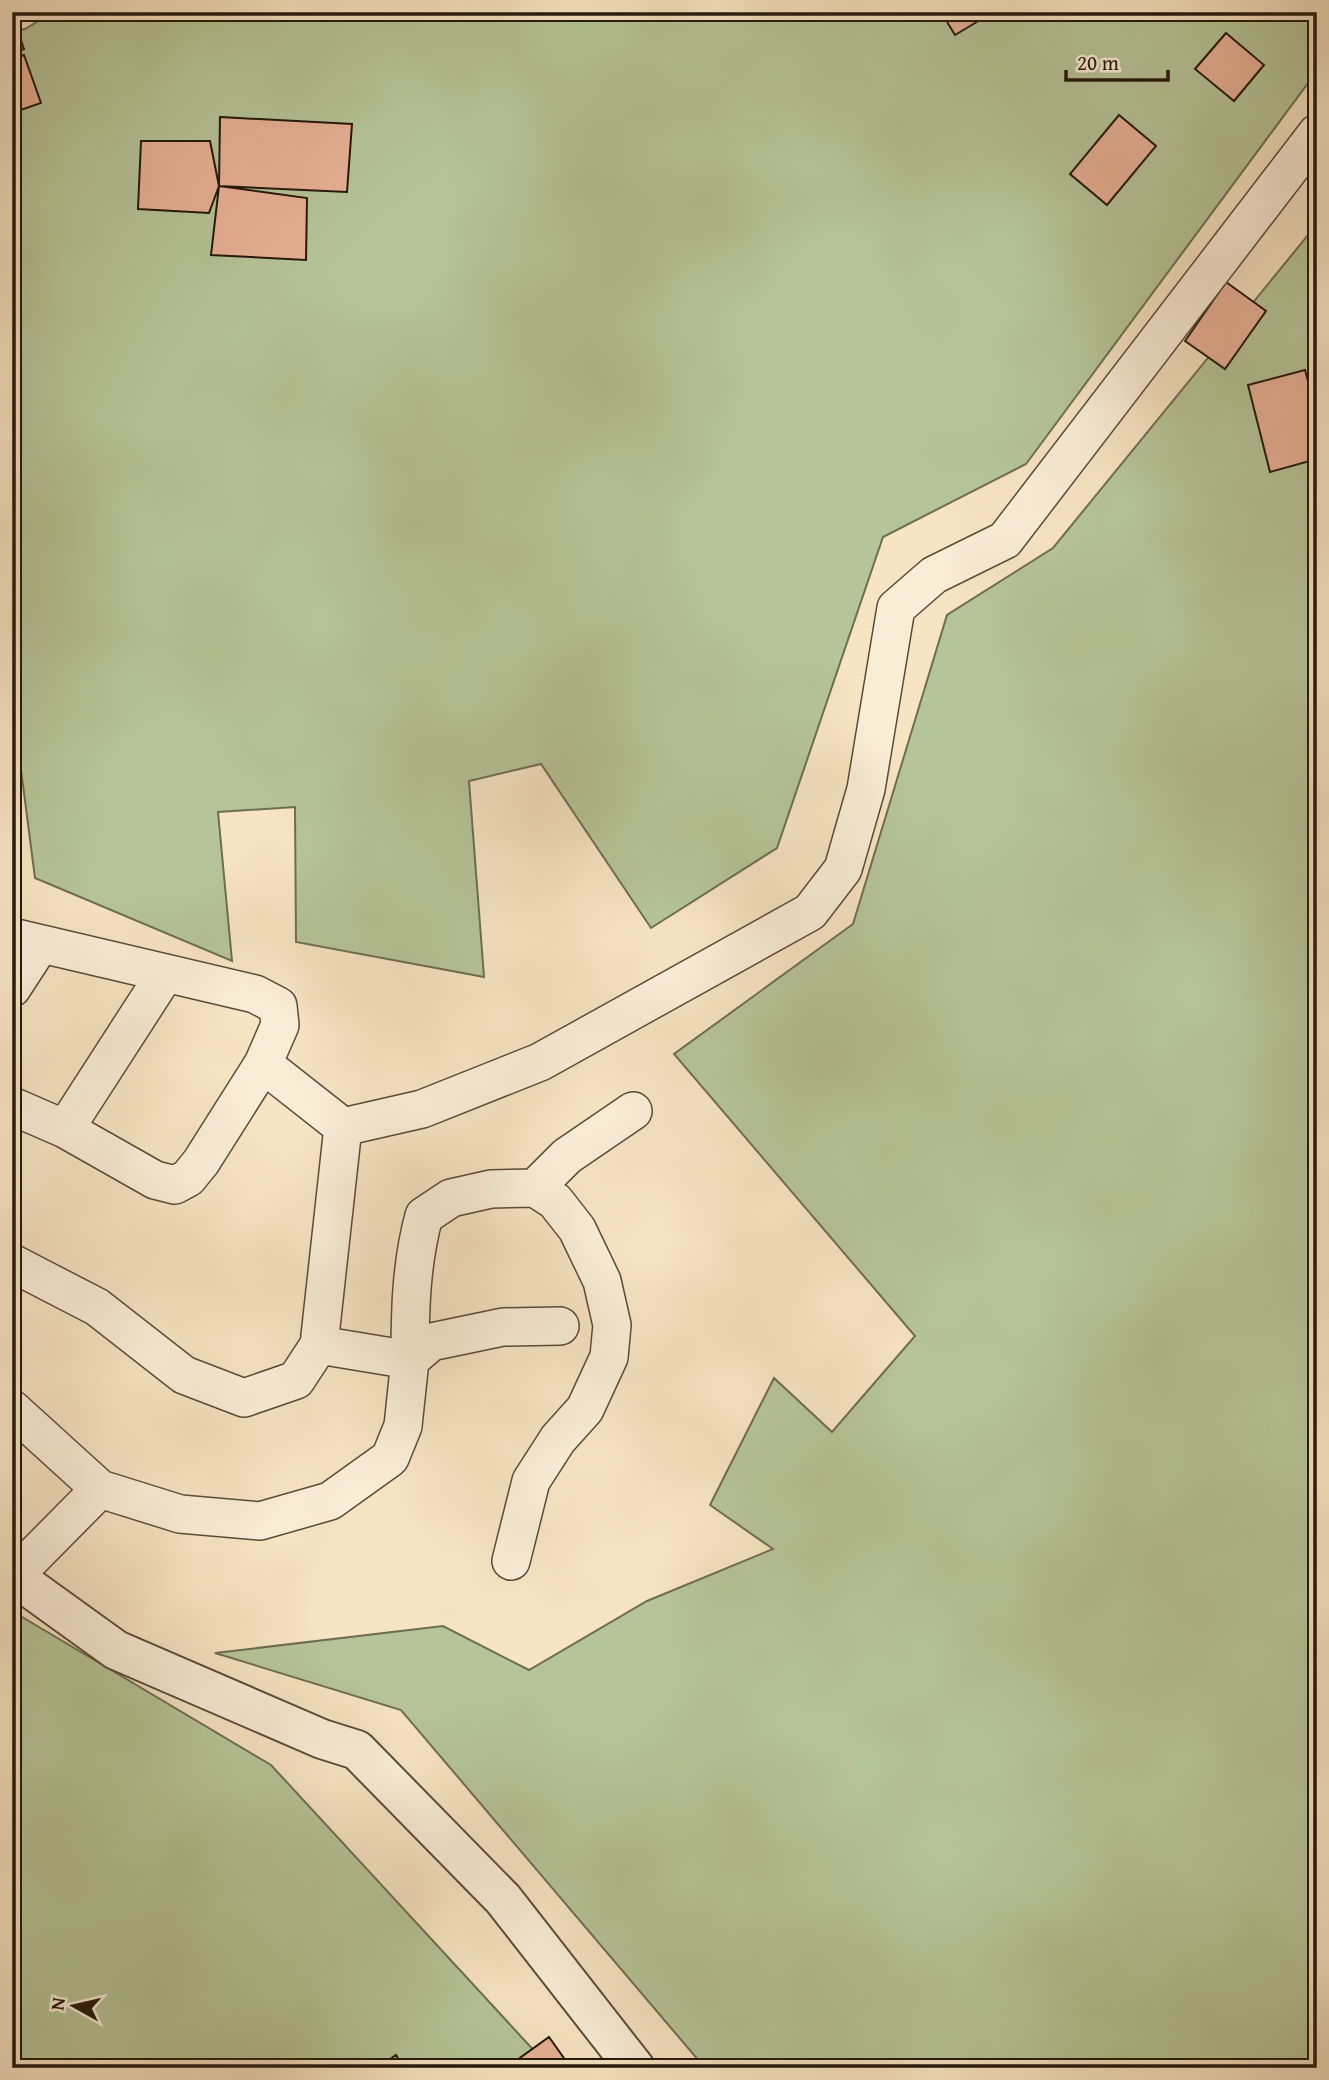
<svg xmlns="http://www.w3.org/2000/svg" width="1329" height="2080" font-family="'Gentium Book Plus',serif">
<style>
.green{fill:#b6c599;stroke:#6d6e53;stroke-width:2}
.building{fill:#e8b196;stroke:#24180d;stroke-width:2}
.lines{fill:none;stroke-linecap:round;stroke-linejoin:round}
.minor-casing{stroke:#594b3a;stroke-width:40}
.tertiary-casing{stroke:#594b3a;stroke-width:42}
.minor{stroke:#faedd8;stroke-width:37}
.tertiary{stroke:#faedd8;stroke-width:38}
</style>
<rect width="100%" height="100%" fill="#f7e4c3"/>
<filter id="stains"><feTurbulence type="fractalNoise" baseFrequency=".00286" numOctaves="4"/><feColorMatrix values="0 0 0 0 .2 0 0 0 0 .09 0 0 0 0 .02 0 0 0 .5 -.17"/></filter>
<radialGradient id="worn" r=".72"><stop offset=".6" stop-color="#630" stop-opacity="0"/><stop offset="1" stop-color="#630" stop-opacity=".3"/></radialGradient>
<path class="green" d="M53,12H1317V71L1026,464L883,537L777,848L651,928L541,764L469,781L484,977L296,942L295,807L218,812L232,961L35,878L12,700V31L25,29Z
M1317,224V2068H705L401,1710L215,1653L443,1626L529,1670L647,1601L773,1549L710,1505L774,1378L832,1432L915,1336L674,1054L853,924L947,615L1053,548Z
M12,1611L271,1765L550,2068H12Z"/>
<path class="building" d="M941,12H974L980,20L955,35Z
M15,22L24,49L12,53V23Z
M1226,33L1264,65L1234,101L1195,69Z
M24,55L41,103L12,113V59Z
M1119,115L1156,146L1107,205L1070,174Z
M220,117L352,124L347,192L219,186Z
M141,141H210L219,186L209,213L138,209Z
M219,186L307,198L306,260L211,255Z
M1226,282L1266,311L1225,369L1185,341Z
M1305,370L1317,414V459L1270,472L1248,385Z
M549,2037L571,2068H506Z
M396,2055L404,2068H377Z"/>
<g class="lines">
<g class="minor-casing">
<path id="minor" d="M12,937L255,994L278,1006L280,1025L263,1064L201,1162L188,1178L175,1185L155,1180L65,1129L12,1106
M12,988L40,945
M263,1064L343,1127
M65,1129L165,974
M535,1188L567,1156L633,1111
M12,1263L97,1307L184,1375L244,1398L296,1380L319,1345L343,1127L422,1109L540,1062L810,912L843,869L866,789L896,608L934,575L1005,540L1317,133
M319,1345L410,1360C410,1311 411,1263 424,1216L451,1198L491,1189L535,1188L555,1201L577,1229L602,1281L612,1325L609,1357L585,1409L558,1439L531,1481L511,1561
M12,1409L100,1489L180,1514L260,1521L330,1501L390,1458L403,1426L410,1360L431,1342L503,1327L560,1326
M14,1576L100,1489"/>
</g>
<g class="tertiary-casing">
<path id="tertiary" d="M12,1575L116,1650L322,1739L357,1750L503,1899L635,2068"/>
</g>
<use href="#minor" class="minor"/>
<use href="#tertiary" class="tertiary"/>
</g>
<rect width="1329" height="2080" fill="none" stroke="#f7e4c3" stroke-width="42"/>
<rect x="14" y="14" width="1301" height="2052" fill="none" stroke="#24180d" stroke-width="3.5"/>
<rect x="21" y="21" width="1287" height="2038" fill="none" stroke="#24180d" stroke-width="2"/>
<g transform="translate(74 2006) rotate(278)" stroke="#faedd8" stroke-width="5" paint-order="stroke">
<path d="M0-5L12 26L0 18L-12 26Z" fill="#24180d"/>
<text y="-10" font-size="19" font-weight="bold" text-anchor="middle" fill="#24180d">N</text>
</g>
<path d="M1066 70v10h102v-10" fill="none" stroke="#24180d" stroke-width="3.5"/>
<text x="1077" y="70" font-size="21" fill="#24180d" stroke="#faedd8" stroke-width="5" paint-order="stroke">20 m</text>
<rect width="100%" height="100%" filter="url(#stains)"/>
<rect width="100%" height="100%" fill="url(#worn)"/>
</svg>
